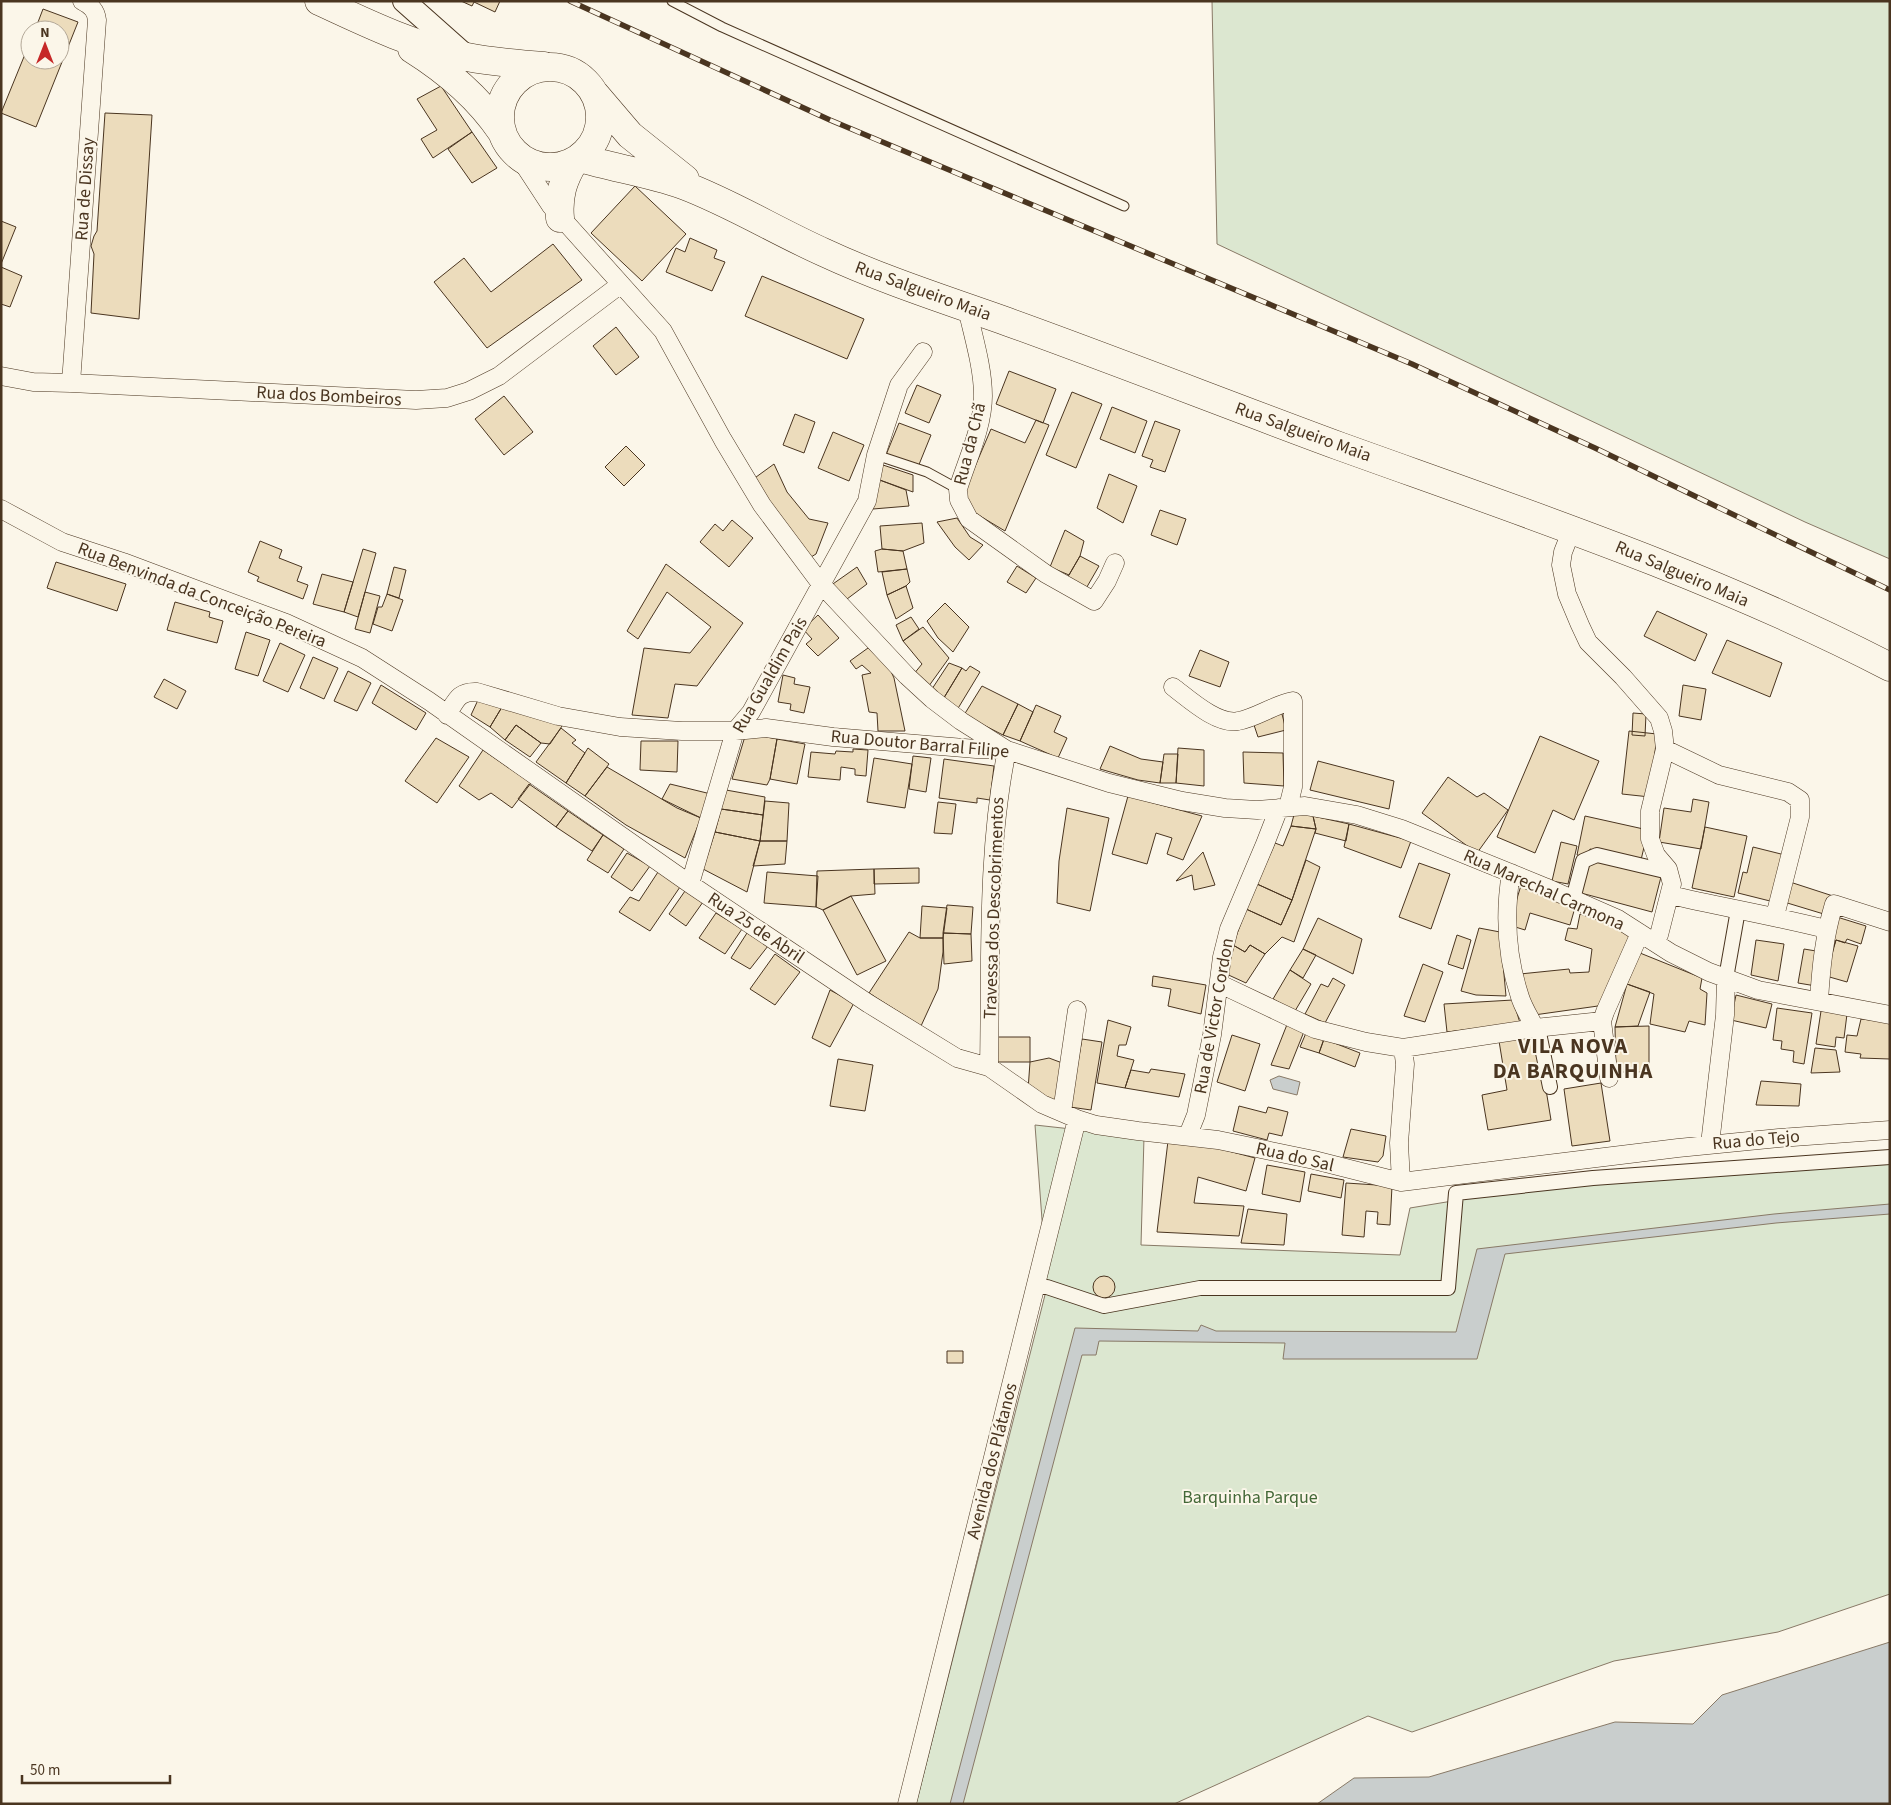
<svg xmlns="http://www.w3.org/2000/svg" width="1891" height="1805" font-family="'Source Sans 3',sans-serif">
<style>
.green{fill:#dce7d0;stroke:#887966}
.water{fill:#c9cecd;stroke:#887966}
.building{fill:#ecdcbc;stroke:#4a3520}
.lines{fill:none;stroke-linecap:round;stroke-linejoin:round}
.service-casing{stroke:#4a3520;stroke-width:11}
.pedestrian-casing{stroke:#4a3520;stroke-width:16}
.minor-casing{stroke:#4a3520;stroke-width:19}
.tertiary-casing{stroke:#4a3520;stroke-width:24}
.primary-casing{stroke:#4a3520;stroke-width:29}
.service{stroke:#fbf6e9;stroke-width:9}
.pedestrian{stroke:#fbf6e9;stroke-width:14}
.minor{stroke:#fbf6e9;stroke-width:18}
.tertiary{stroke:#fbf6e9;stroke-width:22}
.primary{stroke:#fbf6e9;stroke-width:28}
.rail-casing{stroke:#4a3520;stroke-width:5.5}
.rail{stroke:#fbf6e9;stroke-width:4;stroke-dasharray:11;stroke-linecap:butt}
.labels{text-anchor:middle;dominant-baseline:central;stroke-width:4;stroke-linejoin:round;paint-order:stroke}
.street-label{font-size:18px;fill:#4a3520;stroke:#fbf6e9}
.park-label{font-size:18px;fill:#436837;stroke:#fbf6e9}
.district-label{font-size:22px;font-weight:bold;letter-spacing:1px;fill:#4a3520;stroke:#fbf6e9}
</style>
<rect width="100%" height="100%" fill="#fbf6e9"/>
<path class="green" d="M1212,1H1890V559L1805,522L1217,244Z
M1035,1125L1144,1137L1141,1245L1400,1255L1410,1208L1501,1193L1890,1154V1594L1778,1632L1614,1661L1412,1732L1368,1716L1174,1804H916L1047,1287Z"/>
<path class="water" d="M1279,1076L1300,1082L1297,1095L1273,1089L1270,1080Z
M1890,1204V1214L1776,1223L1505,1254L1477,1359H1283L1285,1343L1099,1341L1096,1355H1082L963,1804H950L1075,1328L1198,1331L1201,1325L1216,1331L1456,1332L1477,1249L1774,1214Z
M1890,1642V1804H1317L1354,1778L1429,1777L1615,1722L1693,1724L1722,1695Z"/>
<path class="building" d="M461,1H500L495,12L474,2L472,6Z
M43,9L78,22L36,127L1,113L30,42V60H60V30H35Z
M441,86L472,132L433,158L421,139L437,130L417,99Z
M105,113L152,115L139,319L91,313L94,254L91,246L94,236L97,231Z
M472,132L497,168L472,183L448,149Z
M635,186L686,234L642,281L591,233Z
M1,221L16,227L1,264Z
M690,238L717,250L714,258L725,262L712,291L666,272L676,248L685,252Z
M553,244L582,280L487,348L434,282L464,258L491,292Z
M1,267L22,276L10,307L1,304Z
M762,276L864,319L847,359L745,316Z
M616,327L639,357L616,375L593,346Z
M1009,371L1056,389L1043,423L996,404Z
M917,385L941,395L929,423L905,413Z
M1072,392L1102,404L1076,468L1046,455Z
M504,396L533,432L504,455L475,419Z
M1112,407L1147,421L1135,453L1100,439Z
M795,414L815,422L804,453L783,445Z
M1036,420L1049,425L1005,531L970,510L965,490L991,429L1025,443Z
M1155,421L1180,430L1165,472L1150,467L1153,460L1142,456Z
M899,423L931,435L918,467L886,455Z
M833,432L864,445L849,481L818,468Z
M626,446L645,465L624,486L605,467Z
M774,464L787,492L809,519L828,523L816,554L811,557L752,480Z
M883,465L913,475V492L877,479Z
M1109,474L1137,486L1123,523L1097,508Z
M877,479L906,490L909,506L873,509Z
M1160,510L1186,519L1177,545L1151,535Z
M957,518L970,537L983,545L969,560L955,547L937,522Z
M732,520L753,538L729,567L700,542L715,524L723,531Z
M922,523L924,543L903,551L882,549L880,526Z
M1065,530L1084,541L1080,556L1069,575L1050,567Z
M260,541L282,550L279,558L302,567L297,581L308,585L303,599L257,581L259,577L248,572Z
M363,549L376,553L358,617L344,612Z
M882,549L903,551L907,569L878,572L875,551Z
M1080,556L1099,566L1084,592L1066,580Z
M56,562L126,584L117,611L47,588Z
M666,564L743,623L697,686L675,684L668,718L632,715L644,648L690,653L711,627L667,592L638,639L627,631Z
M1017,566L1036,578L1026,593L1007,582Z
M394,567L406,570L399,598L387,594Z
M857,567L867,584L843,602L830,586Z
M907,569L910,582L906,586L887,595L882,572Z
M322,574L353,582L344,612L313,604Z
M906,586L913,608L896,619L887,595Z
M365,592L380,596L370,633L355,629Z
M387,594L403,600L392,631L373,624L378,607H382Z
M175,602L210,612L209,617L223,621L217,643L167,630Z
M945,603L969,627L953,652L938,638L927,621Z
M1657,611L1707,634L1695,661L1644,636Z
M818,615L839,638L818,656L806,644L812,639L803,629Z
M911,617L919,629L903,641L896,625Z
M923,627L949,658L926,690L913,675L922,664L903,641Z
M246,632L270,640L258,676L235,669Z
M1727,640L1782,663L1770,697L1712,673Z
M280,643L305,655L288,692L263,681Z
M868,648L888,665L894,678L905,731H878L877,713L869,712L862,675L871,673L862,665L856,669L850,661Z
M1200,650L1229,662L1220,687L1189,676Z
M313,657L338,668L324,699L300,688Z
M949,663L962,668L942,701L930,692Z
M970,666L980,672L957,710L942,701L962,668L966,671Z
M348,671L371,683L357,711L334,701Z
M783,675L795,678L794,684L810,687L804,713L790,710L791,704L778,702Z
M164,679L186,691L177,709L154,697Z
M381,685L426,713L416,730L372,703Z
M1683,685L1706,689L1701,720L1679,716Z
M982,686L1018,704L1003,735L964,715Z
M478,700L502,707L490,727L471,715Z
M1018,704L1033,712L1020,741L1003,735Z
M1036,705L1061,716L1054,732L1067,738L1058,758L1020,741Z
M502,707L564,723L550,744L541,743L516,725L505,740L490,727Z
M1281,710L1286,730L1258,737L1252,719Z
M1633,713L1646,714L1645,736L1632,735Z
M516,725L541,743L530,757L505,740Z
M561,728L576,740L572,743L585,753L566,783L536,762Z
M1629,731L1657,734L1650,797L1622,794Z
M746,733L777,739L770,779L767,785L732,779Z
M1540,736L1599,761L1574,820L1553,810L1535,853L1497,837Z
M436,738L469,757L437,803L405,781Z
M777,739L805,744L797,784L770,779Z
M641,741H678L677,772L640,770Z
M1110,746L1141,759L1163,762L1160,783L1138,780L1100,769Z
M588,748L609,764L585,796L566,783Z
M1178,748L1204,750V786L1176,783Z
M853,749L868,750L866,776L855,775V769L841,767L840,780L808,777L811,752L835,754L836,751L853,752Z
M483,750L531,783L512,808L491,793L479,800L459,786Z
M1243,752L1283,753L1284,786L1244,783Z
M1164,754H1178L1176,783H1160Z
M913,756L931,758L926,792L909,789Z
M874,758L912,764L905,808L867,802Z
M944,759L994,766L990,800L977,798V803L939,798Z
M1318,761L1394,781L1389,809L1310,790Z
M607,767L677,808L701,818L685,858L626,825L585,796Z
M1448,777L1477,797L1484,793L1508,810L1477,853L1422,813Z
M529,784L568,811L556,827L518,799Z
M670,784L711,794L701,818L662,799Z
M726,790L765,797L763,815L721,809Z
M1128,796L1202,816L1183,860L1167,854L1172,838L1156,833L1147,864L1112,854Z
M1693,799L1709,802L1701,849L1659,842L1664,808L1691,812Z
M765,801L789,803L787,841H760Z
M938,802L956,804L952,834L934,833Z
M1067,808L1109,818L1090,911L1057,903L1059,861Z
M721,809L763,815L760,841L715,832Z
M568,811L603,835L592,851L556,827Z
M1295,811L1313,816L1316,829L1291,826Z
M1313,816L1349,824L1346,841L1315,833L1316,829Z
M1585,816L1648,830L1641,860L1590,849L1588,857L1577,855Z
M1349,824L1411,841L1401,868L1344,847Z
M1291,826L1316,829L1292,900L1257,884L1275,843L1283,846Z
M1705,827L1747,836L1734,897L1692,888Z
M715,832L760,841L747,892L703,869Z
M603,835L624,849L608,873L587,860Z
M760,841H787L785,864L753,866Z
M1561,842L1577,846L1568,884L1552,881Z
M1753,847L1785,855L1774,902L1738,893L1743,872L1747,873Z
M1203,852L1215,885L1194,890L1192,875L1176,881Z
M627,853L650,866L632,891L611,877Z
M1590,859L1628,869L1629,864L1662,873L1652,912L1581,893Z
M1306,860L1320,867L1294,942L1282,937L1265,954L1250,945L1245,952L1233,945L1246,909L1281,925L1292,900Z
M1419,863L1450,874L1431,929L1399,917Z
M919,868V883L874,884V869Z
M874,869L875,894L851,896L823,910L816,907L817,871Z
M658,872L680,887L650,931L619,912L630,897L639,901Z
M767,872L818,876L816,907L764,903Z
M1522,882L1576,904L1570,925L1530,913L1525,930L1509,925Z
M1790,882L1833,896L1827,915L1784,902Z
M1257,884L1292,900L1281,925L1246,909Z
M685,891L703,902L686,926L669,914Z
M851,896L886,961L857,975L823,910Z
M947,905L973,907L971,934L943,933Z
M922,906L947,908L943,938H920Z
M716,913L742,929L725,954L699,938Z
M1580,914L1627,930L1629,940L1619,970L1598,1006L1534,1015L1520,974L1569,969L1570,973L1589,972L1592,949L1565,940L1568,928L1577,929Z
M1837,917L1866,926L1861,944L1847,939L1845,943L1836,940L1833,949Z
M1318,918L1362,939L1353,974L1303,949Z
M1479,928L1500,932L1506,996L1476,995L1461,991Z
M909,932L920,938H943V952L938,989L921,1026L869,993Z
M747,933L768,946L750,969L731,958Z
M943,933L971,934L972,961L944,964Z
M1457,935L1471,940L1463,969L1448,964Z
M1756,940L1784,944L1778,981L1751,975Z
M1836,940L1858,946L1847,982L1826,976Z
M1233,945L1245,952L1250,945L1265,954L1246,983L1222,972Z
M1303,949L1316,955L1303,978L1290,970Z
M1804,949L1822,952L1816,986L1798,983Z
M1640,953L1702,978L1700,989L1707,993L1705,1025L1689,1021L1685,1032L1650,1024L1654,994L1627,984Z
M775,954L800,972L775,1005L750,989Z
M1423,964L1443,972L1425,1022L1404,1016Z
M1290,970L1311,984L1295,1011L1273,999Z
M1153,976L1206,985L1201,1014L1168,1006L1171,989L1152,986Z
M1333,978L1345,985L1325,1023L1305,1014L1321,984L1328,987Z
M1627,984L1650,992L1638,1026L1615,1027Z
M830,990L854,1003L830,1047L812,1038Z
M1736,995L1772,1004L1766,1028L1731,1020Z
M1513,1000L1520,1023L1447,1032L1444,1004Z
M1777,1008L1812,1013L1804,1064L1793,1062L1794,1051L1781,1049L1782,1041L1773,1040Z
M1821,1011L1847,1014L1844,1038L1836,1037L1835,1047L1816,1044Z
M1861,1019L1890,1022V1059L1860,1058L1861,1054L1845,1052L1847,1035L1857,1036Z
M1108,1020L1131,1027L1126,1045H1119L1117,1056L1134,1060L1125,1088L1097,1083Z
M1288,1022L1305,1029L1289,1069L1271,1065Z
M1649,1026V1072H1616L1615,1027Z
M1306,1033L1324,1039L1319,1053L1300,1047Z
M1232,1035L1260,1044L1245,1091L1217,1082Z
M1537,1035L1551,1120L1488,1130L1482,1095L1507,1090L1499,1041Z
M994,1037H1030V1062H994Z
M1082,1039L1102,1042L1091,1110L1070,1107Z
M1324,1039L1360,1053L1355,1067L1319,1053Z
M1815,1048L1836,1050L1840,1072L1811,1073Z
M1049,1058L1065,1064L1059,1100L1053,1102L1028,1090L1030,1062Z
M838,1059L873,1065L865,1111L830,1106Z
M1151,1069L1185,1074L1179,1097L1125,1088L1131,1070L1149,1073Z
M1761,1081L1801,1084L1799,1106L1756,1105Z
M1601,1083L1610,1141L1572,1146L1564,1089Z
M1239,1106L1266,1113L1268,1107L1288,1112L1282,1136L1269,1133L1267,1140L1233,1131Z
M1351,1129L1386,1136L1383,1156L1378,1162L1343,1157Z
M1168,1141L1206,1145L1255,1158L1246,1191L1198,1177L1194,1203L1244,1206L1239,1236L1157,1232Z
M1267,1165L1305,1172L1300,1202L1262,1194Z
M1311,1174L1344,1180L1341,1198L1308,1191Z
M1346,1183L1392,1186L1390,1225L1377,1224L1378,1212L1366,1211L1364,1237L1342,1235Z
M1248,1209L1287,1214L1284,1245L1241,1243Z
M1093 1287a11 11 0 1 1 22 0a11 11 0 1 1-22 0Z
M947,1351H963V1363H947Z"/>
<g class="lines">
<g class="service-casing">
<path id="service" d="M672,1L722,27L1124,206
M876,455L927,472L958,489"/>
</g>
<g class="pedestrian-casing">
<path id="pedestrian" d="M1573,899L1583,861L1597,855L1669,872
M1726,978L1738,910
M1538,1028L1550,1087
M1035,1287H1047L1104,1306L1200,1288H1448L1456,1193L1593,1178L1890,1157"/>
</g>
<g class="minor-casing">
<path id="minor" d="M517,154L551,206L663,331L723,440L762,505L821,584L907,676L932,699L961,721L1007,750C986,852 991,963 989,1067
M967,308C973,336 983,367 983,396C983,427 967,460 958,489L959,500L969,519L1046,574L1094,601L1107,581L1115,563
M1,376L33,382L71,383L416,400L447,398L469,391L499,376L621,284
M71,383L97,20C96,10 91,6 82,1
M1,509L62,542L123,562L286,623L362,658L429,701L690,884L869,1004L957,1058L989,1067L1042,1104L1077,1119L1096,1125L1138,1131L1218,1140L1314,1160L1401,1182L1678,1148L1779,1138L1890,1130
M1572,529L1563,552L1561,565L1567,594L1580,625L1588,642L1623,677L1659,718L1663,731L1665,749L1650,811V839L1656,855L1668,869L1672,884L1659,935L1653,941
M1173,687C1189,699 1217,725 1238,721C1256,718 1273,705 1293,701V787L1288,807
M447,715C456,701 458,691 477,692L558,716L620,727L682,731H735L766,728L833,737L976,749L1007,750L1109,783L1182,801L1225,808L1257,810L1305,806L1357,815L1402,829L1545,887L1618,919L1671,953L1709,972L1758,990L1890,1015
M1665,749L1719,775L1788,792L1800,800V817L1775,916
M1511,873C1504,916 1506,955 1520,997C1523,1007 1530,1018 1535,1028
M690,884L735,731L751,712L867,501L876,455L899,385L923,352
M1670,895C1722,907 1774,916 1826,929
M1220,984L1315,1029L1366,1042L1403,1048L1535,1028L1602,1021
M1819,1001C1821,968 1824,937 1834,904L1890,922
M1609,1078L1602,1021L1605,1012L1640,933
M1062,1112L1077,1010
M1188,1135L1196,1115L1212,1035L1222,957L1229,929L1265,844L1279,808
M1710,1144L1725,1015L1726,978
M1401,1182L1399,1143L1405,1064L1403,1048
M907,1804L1077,1119"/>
</g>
<g class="tertiary-casing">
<path id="tertiary" d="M404,1L467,57"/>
</g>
<g class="primary-casing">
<path id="primary" d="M319,1C366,23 416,47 467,57C492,62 518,64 544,66
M412,49C447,71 478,97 501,131
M500 117a50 50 0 1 1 100 0a50 50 0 1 1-100 0Z
M595,94L630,135L685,179
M580,158C614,168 649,173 683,185C731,203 776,231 823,252C883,280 946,300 1008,322C1119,362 1228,405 1339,446C1525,513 1714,576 1890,667
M560,218C558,196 563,180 574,162"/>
</g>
<use href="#service" class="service"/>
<use href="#pedestrian" class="pedestrian"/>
<use href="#minor" class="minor"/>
<use href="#tertiary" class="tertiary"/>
<use href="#primary" class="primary"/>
<g class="rail-casing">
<path id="rail" d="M570,1L830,120L1412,364L1595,448L1890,590"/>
</g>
<use href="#rail" class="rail"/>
</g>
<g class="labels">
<g class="street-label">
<text transform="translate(85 189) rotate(-86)">Rua de Dissay</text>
<text transform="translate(923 291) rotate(20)">Rua Salgueiro Maia</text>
<text transform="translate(329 396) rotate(3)">Rua dos Bombeiros</text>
<text transform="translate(1303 432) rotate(20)">Rua Salgueiro Maia</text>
<text transform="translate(970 444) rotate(-76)">Rua da Chã</text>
<text transform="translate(1682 574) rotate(23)">Rua Salgueiro Maia</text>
<text transform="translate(202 595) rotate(21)">Rua Benvinda da Conceição Pereira</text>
<text transform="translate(770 675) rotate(-60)">Rua Gualdim Pais</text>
<text transform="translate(920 744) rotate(5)">Rua Doutor Barral Filipe</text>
<text transform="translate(1544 890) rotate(24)">Rua Marechal Carmona</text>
<text transform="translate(994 908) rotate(-88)">Travessa dos Descobrimentos</text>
<text transform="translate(756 928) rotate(34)">Rua 25 de Abril</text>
<text transform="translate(1214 1016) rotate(-80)">Rua de Victor Cordon</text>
<text transform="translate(1756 1140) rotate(-5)">Rua do Tejo</text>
<text transform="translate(1295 1157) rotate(13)">Rua do Sal</text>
<text transform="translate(992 1461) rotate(-76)">Avenida dos Plátanos</text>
</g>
<g class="park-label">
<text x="1250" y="1497">Barquinha Parque</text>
</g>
<g class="district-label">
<text x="1573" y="1046">VILA NOVA<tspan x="1573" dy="25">DA BARQUINHA</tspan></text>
</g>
</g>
<rect width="1891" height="1805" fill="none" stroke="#4a3520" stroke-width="5"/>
<g transform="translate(45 45)"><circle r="24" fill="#fbf6e9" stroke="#b4a999"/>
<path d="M0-4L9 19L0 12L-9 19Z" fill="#c62828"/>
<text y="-8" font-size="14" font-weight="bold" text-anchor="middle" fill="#4a3520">N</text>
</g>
<path d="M22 1775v8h148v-8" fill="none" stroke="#4a3520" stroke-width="2.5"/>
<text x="30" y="1775" font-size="15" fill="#4a3520" stroke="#fbf6e9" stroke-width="4" paint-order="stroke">50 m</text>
</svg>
